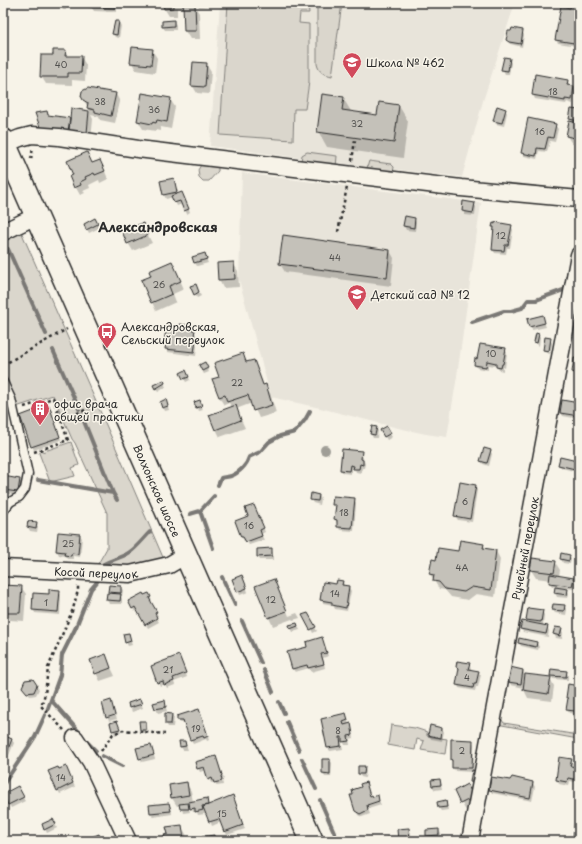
<svg xmlns="http://www.w3.org/2000/svg" width="582" height="844" font-family="'Playpen Sans',sans-serif">
<style>
.built{fill:#e8e4da}
.green{fill:#dad6cc;stroke:#82807c}
.shadow{fill:#0003}
.lines{fill:none;stroke-linecap:round;stroke-linejoin:round}
.stream{stroke:#7a7874;stroke-width:4}
.building{fill:#c4c1b9;stroke:#2b2b2b}
.lane-casing{stroke:#2b2b2b;stroke-width:11}
.street-casing{stroke:#2b2b2b;stroke-width:19}
.secondary-casing{stroke:#2b2b2b;stroke-width:25}
.path{stroke:#2b2b2b;stroke-width:2.5;stroke-dasharray:3 3;stroke-linecap:butt}
.lane{stroke:#f7f3e8;stroke-width:8}
.street{stroke:#f7f3e8;stroke-width:16}
.secondary{stroke:#f7f3e8;stroke-width:22}
.tree{fill:#9f9d96}
.labels{text-anchor:middle;dominant-baseline:central;stroke-width:3;stroke-linejoin:round;paint-order:stroke}
.number-label{font-size:9px;fill:#51504e}
.poi-label{font-size:11px;fill:#2b2b2b;stroke:#f7f3e8;text-anchor:start}
.street-label{font-size:11px;fill:#2b2b2b;stroke:#f7f3e8}
.quarter-label{font-size:13px;font-weight:bold;fill:#2b2b2b;stroke:#f7f3e8}
</style>
<rect width="100%" height="100%" fill="#f7f3e8"/>
<filter id="ink" filterUnits="userSpaceOnUse"><feTurbulence type="fractalNoise" baseFrequency=".025" numOctaves="2"/><feDisplacementMap in="SourceGraphic" scale="8" xChannelSelector="R" yChannelSelector="G"/><feConvolveMatrix kernelMatrix="1 2 1 2 8 2 1 2 1" color-interpolation-filters="sRGB"/></filter>
<g filter="url(#ink)">
<path class="built" d="M220,3H515L483,101L462,177L352,165L210,146Z
M242,173L481,203L457,376L447,437L426,434L398,428L320,408L271,397L239,280Z"/>
<path class="green" d="M228,3H308L309,13H300L299,23L309,24V82L305,109H294L293,140L220,135Z
M317,3H342L332,76C324,74 319,73 317,64Z
M307,152L337,156L336,167L301,161L302,155Z
M369,161L391,164L394,167L393,173L366,171Z
M202,163L218,165V171L209,181H203L199,177L198,170Z
M20,229L97,404L165,562L134,571L95,569L107,548V513L75,443L72,439L53,395L16,407L14,398L3,370V237Z
M71,442L79,465L72,468L75,476L50,482L39,453Z
M500,717L504,723L578,735V739L502,725L496,721Z
M391,725L415,728L427,732V736L447,739L445,754L421,750L424,741L417,739L415,750L388,745Z"/>
<path class="shadow" d="M61,3H67L66,10H63L61,6Z
M87,3H117V12L94,11L92,8H89Z
M161,3H185V5H194L199,13L200,39H190L185,31L184,8H177V16H169Z
M197,3H215V6L199,7Z
M523,3H527L534,5V6Z
M579,8V49L577,46L558,43L556,39L571,9Z
M174,21L176,25V30H165L163,27Z
M119,22L121,26L119,38L115,37L113,34Z
M522,31L524,35L522,47L510,44L507,40Z
M152,50L157,58L155,73L136,70L132,63Z
M65,51L68,57H81L86,65L85,81L72,80V85L46,84L41,76Z
M509,59L511,63L509,74H505L503,70Z
M206,64L211,72L209,94L197,93L192,85Z
M536,75L568,81L569,86L574,87L576,91L573,104L567,102L566,104L535,99L533,95Z
M116,94L120,102L115,123L100,120L99,117L91,115L93,119L91,140L46,134L41,126L47,112L49,116L71,119L72,110L90,112L82,96Z
M343,98L352,113L378,116L399,106L408,121L403,158L327,147L318,131Z
M170,99L175,107L171,129L161,127L160,131L156,130V131L143,129L138,121Z
M505,110L507,113L504,126L496,124L494,121Z
M579,111V145L572,144L567,136L572,123L570,119Z
M555,125L558,129L555,142L550,141L547,152L539,151L537,159L524,156L522,153Z
M104,169L108,179L100,183L99,180L89,185L90,188L83,191L85,193L80,195L70,177Z
M174,179L178,194L184,196L190,212L187,214L182,204L177,206L173,197L166,199L164,195L161,182Z
M474,204L476,207L475,216L465,215L463,211Z
M406,217L414,219L416,222L415,231L406,230L404,226Z
M95,220L99,228L89,233L85,225Z
M142,224L152,243L133,251L128,243Z
M511,226L513,230L510,248H507L506,254L495,253L493,250L495,230L493,227Z
M390,251L394,258L391,286L285,272L280,264Z
M206,258L208,263L197,266L195,263Z
M172,262L184,289L173,294L176,302L156,311L142,280L152,276Z
M233,263L238,271L239,287L223,288L219,280Z
M197,289L201,296L197,298L195,294Z
M542,317L546,327L532,330L530,326Z
M192,327L196,335L195,342L197,346L196,356L168,352L165,343L167,330L176,331Z
M538,335L540,338L539,346L535,342Z
M550,339L552,343L551,350L545,349V351L551,352L550,354L546,353L544,350Z
M505,349L507,353L505,368L503,367V371L499,370L496,366L488,365V370L477,368L475,365Z
M243,355L248,363L254,361L258,369L264,386H265L270,393L276,413L259,418L252,403L236,409L245,428L220,437L216,429L232,408L229,403L224,405L219,397L214,380L220,377Z
M579,360V376H575L573,372Z
M205,363L209,372L204,374L202,371Z
M186,372L190,380L186,382L181,374Z
M163,381L166,387L158,392L154,386Z
M200,401L203,410L199,411L195,402Z
M161,402L167,404L169,410L165,411Z
M579,404V419L563,416L561,413Z
M51,410L61,440L34,450L32,446Z
M376,428L378,431L377,438H373L371,434Z
M387,428L392,437L387,440L382,431Z
M490,451L492,454L489,466L483,464L481,461Z
M361,452L365,464L364,468H362L361,473L356,472L355,469H351V474L343,473L341,470Z
M576,461L578,465L577,472L562,468L559,465Z
M3,477L20,480L22,484L20,496L3,493Z
M475,486L477,490L472,522L458,520L455,516Z
M319,496L321,499L320,505L313,503L311,500Z
M354,499L356,503L354,531L340,530L335,519L336,508L333,504Z
M256,510L265,532L261,534L264,540L249,545L246,540L244,541L242,537L236,521L250,516Z
M36,523L38,527L37,532L30,531L28,527Z
M59,533L80,535L82,538L80,557L73,556V559H67L65,556L59,555L57,551Z
M483,544L486,549L496,551L500,559L495,597L476,594L468,600L451,597L445,590L439,589L430,574L437,561L459,552Z
M271,549L273,553V560H260L258,557Z
M569,556L571,559L570,564L563,563L561,559Z
M555,562L560,570L559,576L573,579L575,582L574,589L566,588L569,593L568,598L557,597L555,593L556,587L552,586L550,583L551,580L536,578L531,570Z
M233,580H244L248,592L240,595Z
M274,580L278,588L289,616L297,613L300,618L293,620L292,619L273,626L269,618L256,587Z
M343,582L344,586L349,587L351,591L347,611L335,609L333,605L323,603L321,599Z
M3,586L21,587L26,594L24,621L10,620L9,617H3Z
M120,587L123,590L122,596H121L122,599V604H109L107,600L111,594L109,592Z
M59,591L61,595L60,615L35,613L33,609L50,595Z
M149,594L152,601L150,602L158,616L156,617L159,622L148,628L138,610L135,612L129,602Z
M564,606L567,610L566,615L555,613L553,610Z
M542,611L544,615L543,626L547,627L549,631L548,637L523,632L521,628L530,624L527,620Z
M307,614L317,631L313,633L304,616Z
M297,624L300,630L293,632L291,628Z
M561,629L563,633L562,639L556,638L554,634Z
M128,634L132,645L128,646L126,642Z
M322,638L328,656L323,658L325,668L311,672L309,668L295,672L293,669L308,647Z
M519,643H537L539,647L538,650L521,646Z
M105,655L115,676L100,681L96,673Z
M181,660L187,677L174,682L175,685L167,688L165,684L160,686L152,667Z
M469,664L471,668V670L478,672L481,675L478,687H476L475,691L459,688L457,684L459,671L457,667Z
M523,670L525,675L550,678L554,686L552,701L528,698L524,690V688L511,685L509,682Z
M566,672L568,675V680L553,679L551,675Z
M36,686L39,689L36,695L30,696L26,691Z
M579,687V720L577,719L575,714L569,713L567,709L569,701L567,698Z
M110,701L117,719L109,721L107,717Z
M140,701L143,708L132,712L129,704Z
M164,702L167,711L158,713L154,704Z
M199,710L209,740L207,741L206,739L193,744L185,723H181L178,720Z
M346,714L349,725L352,728L354,738L349,739L350,745H345L343,740L341,741L343,749L330,751L328,748Z
M172,715L174,718L173,727H168L166,723Z
M117,722L121,733L115,735L111,723Z
M145,722L147,725L148,733H143L141,730Z
M3,727L5,731L3,736Z
M442,728L444,732L442,741L431,739L429,735Z
M3,736L12,740L14,743L9,755L3,753Z
M472,741L474,744L473,785L471,782L473,772L455,771L452,760Z
M185,742L188,750H183L181,747Z
M151,746L155,759L142,762L137,748Z
M216,757L224,779L222,780L223,785L217,786L215,782L211,783L206,770L200,772L198,768Z
M560,758L571,760L573,764L572,767L579,769V783L570,781L569,786L559,784L557,780V775Z
M330,760L332,763L331,777H325L323,773Z
M364,767L366,771L365,778L361,777L359,774Z
M59,771H68L75,787L60,794L58,790Z
M440,780L442,789L435,790L432,786Z
M186,783L191,791L193,802L206,799L209,806L234,799L245,829L227,835L221,822L212,826L205,808L204,809L205,814L198,815L197,812H193L190,803L187,804L190,812L183,813L181,805L177,806L172,798L170,786Z
M533,783L535,787L532,801L492,793L490,790Z
M467,786L477,806L466,811L455,791Z
M367,787L370,797L373,798L377,796L381,805L368,809L370,814L362,817L358,815L356,811L354,795Z
M17,788L25,801L11,808L4,795Z
M446,801L448,810L441,811L439,808Z
M169,804L171,807L172,814L153,817L151,813L150,806Z
M53,820L57,828L47,833L43,825Z
M181,826L186,834L187,841H165V836L169,835Z
M409,829L411,833L412,841H399Z
M439,830L441,834V839H429L427,836Z"/>
<g class="lines">
<path class="stream" d="M8,249L46,334
M472,322L504,311H511L522,308L528,300H536L566,289
M53,350L79,409
M81,414L113,493L117,500
M38,480L113,493
M218,485L221,478C224,477 228,477 231,476C239,473 247,465 249,457L260,452L269,442L280,436L295,432L305,420L310,411
M200,511L213,548
M190,514L200,511L214,496
M99,567C108,560 120,559 130,552C137,547 143,539 150,532
M222,577L235,605
M242,621L261,663
M264,670L273,692
M51,700L81,734
M279,702L284,713
M47,711L60,675L62,655L76,627L91,589L97,582V576
M287,722L299,750
M86,741L96,751
M102,756L122,766
M302,759L316,789
M3,785L35,737L45,715
M320,800L338,841"/>
</g>
<path class="building" d="M86,3H115V8L91,7V5H86Z
M163,3H173V8L164,9Z
M183,4H195L196,31H184Z
M571,5L579,7V46L574,43L555,40L561,6L570,8Z
M174,20V26L162,27V21Z
M115,21H119L117,35L112,34Z
M512,28L523,30L521,44L509,42L506,40L508,31H511Z
M132,47L153,49L151,65L130,63Z
M53,50H66L65,56H82L81,73H68V77H40L41,55H53Z
M504,57L510,58L508,71L501,70Z
M193,62L207,63L205,87L191,86Z
M535,74L568,80L567,85L574,86L572,100L565,99V101L532,95Z
M88,88L116,93L111,116L95,112V110L87,108L88,103L83,100L81,96L82,91Z
M142,93L171,98L167,122L157,120L156,123L152,122V124L137,121Z
M322,94L344,97L342,110L377,115L379,102L399,105L394,143L317,132Z
M497,106L506,109L502,123L493,121Z
M71,108L89,111L87,133L69,131Z
M571,109L579,110V121L569,119Z
M47,111L48,115L70,118L68,131L40,127L35,113Z
M528,118L556,124L553,138L548,137L545,149L537,148L536,156L521,153Z
M569,121L579,123V139L566,136Z
M87,152L92,163L100,160L105,171L95,175L94,173L85,177L86,179L80,182L81,185L74,188L69,176L73,175L67,161Z
M174,178L177,192L163,195L160,181Z
M182,192L189,209L184,211L180,201L174,203L171,196Z
M463,201L475,203L473,213L462,211Z
M405,216L415,218L414,228L403,226Z
M95,218L98,224L86,230L84,224Z
M495,222L512,225L508,245H505L504,251L492,250L494,227H492L493,223L495,224Z
M143,223L148,235L127,244L122,231L131,228L133,232L137,230L135,226Z
M283,235L390,250L387,278L279,264Z
M205,253L207,259L194,263L192,257Z
M172,261L181,281L169,286L172,294L151,303L141,280L151,276L149,271Z
M234,262L235,279L218,280L217,263Z
M196,284L199,292L194,295L190,286Z
M543,315L545,323L529,327L527,319Z
M180,324L193,326L192,330H195L193,341H196L194,352L165,349L166,343H164L166,329L175,330L176,327H180Z
M536,333L539,334L537,343L534,342Z
M545,337L551,338L549,351L543,350Z
M480,344L506,348L503,364H502L501,368L496,367V363L487,361L486,367L474,365L475,358L477,359Z
M243,353L246,362L254,360L263,385L266,384L272,405L253,411L248,395L227,402L225,395L219,397L212,379L219,377L214,363Z
M574,358L579,359V374L572,372Z
M205,362L208,368L202,371L199,365Z
M186,370L189,377L183,379L180,373Z
M164,380L165,383L155,389L153,385Z
M166,399L168,406L162,408L160,402Z
M200,400L202,406L196,408L194,402Z
M562,400L579,403V416L560,413Z
M49,405L60,437L31,447L20,416Z
M236,405L241,420L215,430L209,415Z
M372,426L377,427L375,435L370,434Z
M387,426L391,433L384,437L380,430Z
M484,448L491,450L487,463L480,461Z
M342,449L362,451L361,459L363,460V465L360,464L359,469H353L354,466L350,465L349,471L340,470Z
M560,457L577,461L575,469L558,465Z
M3,476L20,479L18,492L3,490Z
M460,482L476,485L470,519L454,516Z
M311,493L319,495L318,501L310,500Z
M333,496L355,498L352,528L337,527V520L334,519L336,505H332Z
M254,505L264,528L260,530L262,536L246,542L243,537H241L235,521L248,516L245,508Z
M28,521L37,522L36,529L27,527Z
M58,532L80,534L78,554L72,553L71,556L64,555L65,552L56,551Z
M460,540L484,544L483,548L496,550L491,590L472,587L464,592L445,589L439,582L433,581L434,575L429,574L432,559L436,560L438,548L458,551Z
M272,548V556L257,557V549Z
M561,553L570,555L569,561L560,559Z
M532,558L556,561L554,573L530,570Z
M550,574L574,578L572,586L549,583Z
M242,575L247,588L237,592L232,579Z
M274,579L287,611L268,618L255,586Z
M337,580L343,581L342,585L349,586L346,608L332,605V602L320,600L323,582L336,584Z
M3,585L22,586L20,613H5V610H3Z
M109,585L121,586V593L108,592Z
M555,587L568,589L567,595L554,593Z
M49,589L60,590L58,612L32,610L33,593L49,594Z
M107,593L121,594L120,601L106,600Z
M143,593L144,595L149,593L151,597L149,598L157,612L155,613L157,618L145,625L135,607L132,609L128,601Z
M553,604L565,605L564,611L552,610Z
M528,608L543,610L541,622L526,620Z
M308,613L316,627L310,630L302,615Z
M522,621L548,626L546,634L520,629Z
M297,623L298,626L290,629L289,625Z
M555,627L562,628L560,636L553,634Z
M129,633L131,641L125,643L123,634Z
M322,637L327,653L321,654L324,664L308,668L307,665L292,669L287,652L307,647L306,642Z
M519,638L537,642L536,647L518,643Z
M106,654L111,668L95,674L90,660Z
M179,655L186,673L173,678L174,681L164,685L163,681L157,683L151,666Z
M457,661L470,663L468,669L479,671L476,684H474L473,688L456,685L459,668L456,667Z
M510,667L523,670L521,684L508,682Z
M551,669L567,671L566,677L550,676Z
M525,674L551,677L548,694L523,690Z
M33,679L37,685L34,692L27,693L22,687L25,680Z
M568,684L579,686V717L574,716L575,711L566,710L568,698H566Z
M140,699L142,704L129,708L128,703Z
M111,700L115,715L106,718L102,703Z
M165,700L166,707L155,709L153,703Z
M199,709L208,736L204,738L203,736L190,740L183,720H177V716Z
M165,713L172,714L171,724H165Z
M346,713L348,720L343,722L344,725L351,723L353,735L348,736L349,741L342,742V737H340L341,746L327,748L321,719Z
M117,721L120,729L112,731L110,723Z
M139,721H146V730H140Z
M430,725L442,728L441,738L428,735Z
M3,735L12,739L7,752L3,751Z
M451,739L473,740L472,768H452V760H451Z
M179,741H185L186,746L180,747Z
M151,745L154,755L139,759L136,748Z
M216,756L222,775L221,776L222,781L214,783L212,778L208,780L204,767L197,769L195,762Z
M559,757L572,759L570,766L579,767V780L568,778L567,782L556,780Z
M322,759H330V774L322,773Z
M66,766L73,783L57,791L48,771L58,767L59,769Z
M358,766H365L364,774H358Z
M472,770L477,771L475,783L470,782Z
M491,777L510,780L512,777L533,782L530,798L489,790Z
M440,779L441,785L432,786L431,780Z
M187,782L189,795L171,798L169,785Z
M366,782L370,796L372,795L373,797L378,795L379,801L367,805L368,810L360,814L355,811L350,795H353L352,790L361,787L360,784Z
M467,784L474,797L460,804L454,791Z
M18,786L24,797L8,805L3,794Z
M233,795L243,825L224,832L219,819L209,822L203,807Z
M207,798L208,805L202,806L203,810L195,812V808L190,809L189,802Z
M446,800L447,807L438,808L437,802Z
M169,803L171,811L150,813L149,805Z
M188,803L189,809H180L179,804Z
M575,817H579V841L573,840Z
M53,819L56,824L44,830L42,824Z
M182,825L184,839L164,841V835L168,834L166,827Z
M409,828L410,841H398L397,829Z
M439,829V835L426,836V830Z
M99,834L101,841H82Z
M214,835V841H202L201,837Z
M390,837L392,841H378Z"/>
<g class="lines">
<g class="lane-casing">
<path id="lane" d="M3,382L11,399L3,403
M3,511L10,502L19,497L25,489L28,474L11,399"/>
</g>
<g class="street-casing">
<g id="street">
<path d="M5,144L20,138L32,135L59,137L138,149L295,168L461,188L579,199"/>
<path d="M3,232L36,216"/>
<path id="s1" d="M3,568L130,574L169,565L186,555"/>
<path d="M75,738L91,762L128,841"/>
<path id="s2" d="M470,841L579,255"/>
</g>
</g>
<g class="secondary-casing">
<g id="secondary">
<path id="s3" d="M3,140L312,841"/>
</g>
</g>
<path class="path" d="M3,113L8,123
M31,159L33,148
M352,161L355,140
M338,232L347,187
M3,365L67,329
M24,407L53,398L68,440L34,452
M60,420L100,404
M64,730L41,706L45,694L48,668L73,609L78,590V585
M101,751L113,734L123,730L165,734"/>
<use href="#lane" class="lane"/>
<use href="#street" class="street"/>
<use href="#secondary" class="secondary"/>
</g>
<circle class="tree" cx="325" cy="450" r="5"/>
</g>
<defs>
<g id="school-pin" transform="scale(1)"><path d="M0 17L-7.5 6A9.5 9.5 0 1 1 7.5 6Z" fill="#d1495b" stroke="#f7f3e8"/><path d="M0-5L7-2L0 1L-7-2ZM-4 1L0 2.5L4 1V4Q0 6-4 4Z" fill="#fff"/></g>
<g id="bus-pin" transform="scale(1)"><path d="M0 17L-7.5 6A9.5 9.5 0 1 1 7.5 6Z" fill="#d1495b" stroke="#f7f3e8"/><path d="M-5-6H5V4H4V6H2V4H-2V6H-4V4H-5ZM-3.5-4V0h7V-4ZM-3.5 1.2v1.5H-2V1.2ZM2 1.2v1.5H3.5V1.2Z" fill="#fff"/></g>
<g id="building-pin" transform="scale(1)"><path d="M0 17L-7.5 6A9.5 9.5 0 1 1 7.5 6Z" fill="#d1495b" stroke="#f7f3e8"/><path d="M-4-6H4V6H1V3H-1V6H-4ZM-2.5-4.3h1.7v1.8h-1.7ZM.8-4.3h1.7v1.8H.8ZM-2.5-1h1.7V.8h-1.7ZM.8-1h1.7V.8H.8Z" fill="#fff"/></g>
</defs>
<g fill-rule="evenodd">
<use href="#school-pin" x="352" y="62"/>
<use href="#school-pin" x="357" y="294"/>
<use href="#bus-pin" x="107" y="332"/>
<use href="#building-pin" x="40" y="409"/>
</g>
<g class="labels">
<g class="number-label">
<text x="61" y="64">40</text>
<text x="553" y="91">18</text>
<text x="100" y="101">38</text>
<text x="154" y="109">36</text>
<text x="357" y="123">32</text>
<text x="540" y="131">16</text>
<text x="501" y="235">12</text>
<text x="335" y="257">44</text>
<text x="159" y="284">26</text>
<text x="491" y="353">10</text>
<text x="237" y="382">22</text>
<text x="465" y="501">6</text>
<text x="344" y="512">18</text>
<text x="249" y="525">16</text>
<text x="68" y="543">25</text>
<text x="462" y="567">4А</text>
<text x="335" y="593">14</text>
<text x="271" y="599">12</text>
<text x="46" y="602">1</text>
<text x="168" y="669">21</text>
<text x="467" y="677">4</text>
<text x="196" y="728">19</text>
<text x="338" y="730">8</text>
<text x="462" y="750">2</text>
<text x="61" y="777">14</text>
<text x="222" y="813">15</text>
</g>
<g class="poi-label">
<text x="366" y="62">Школа № 462</text>
<text x="371" y="294">Детский сад № 12</text>
<text x="121" y="326">Александровская,<tspan x="121" dy="13">Сельский переулок</tspan></text>
<text x="54" y="403">офис врача<tspan x="54" dy="13">общей практики</tspan></text>
</g>
<g class="street-label">
<text stroke="none"><textPath href="#s3" startOffset="383">Волхонское шоссе</textPath></text>
<text stroke="none"><textPath href="#s2" startOffset="298">Ручейный переулок</textPath></text>
<text stroke="none"><textPath href="#s1" startOffset="93">Косой переулок</textPath></text>
</g>
<g class="quarter-label">
<text x="158" y="226">Александровская</text>
</g>
</g>
<rect width="582" height="844" fill="none" stroke="#f7f3e8" stroke-width="16"/>
<rect x="8" y="8" width="566" height="828" fill="none" stroke="#2b2b2b" stroke-width="1.5" filter="url(#ink)"/>
</svg>
